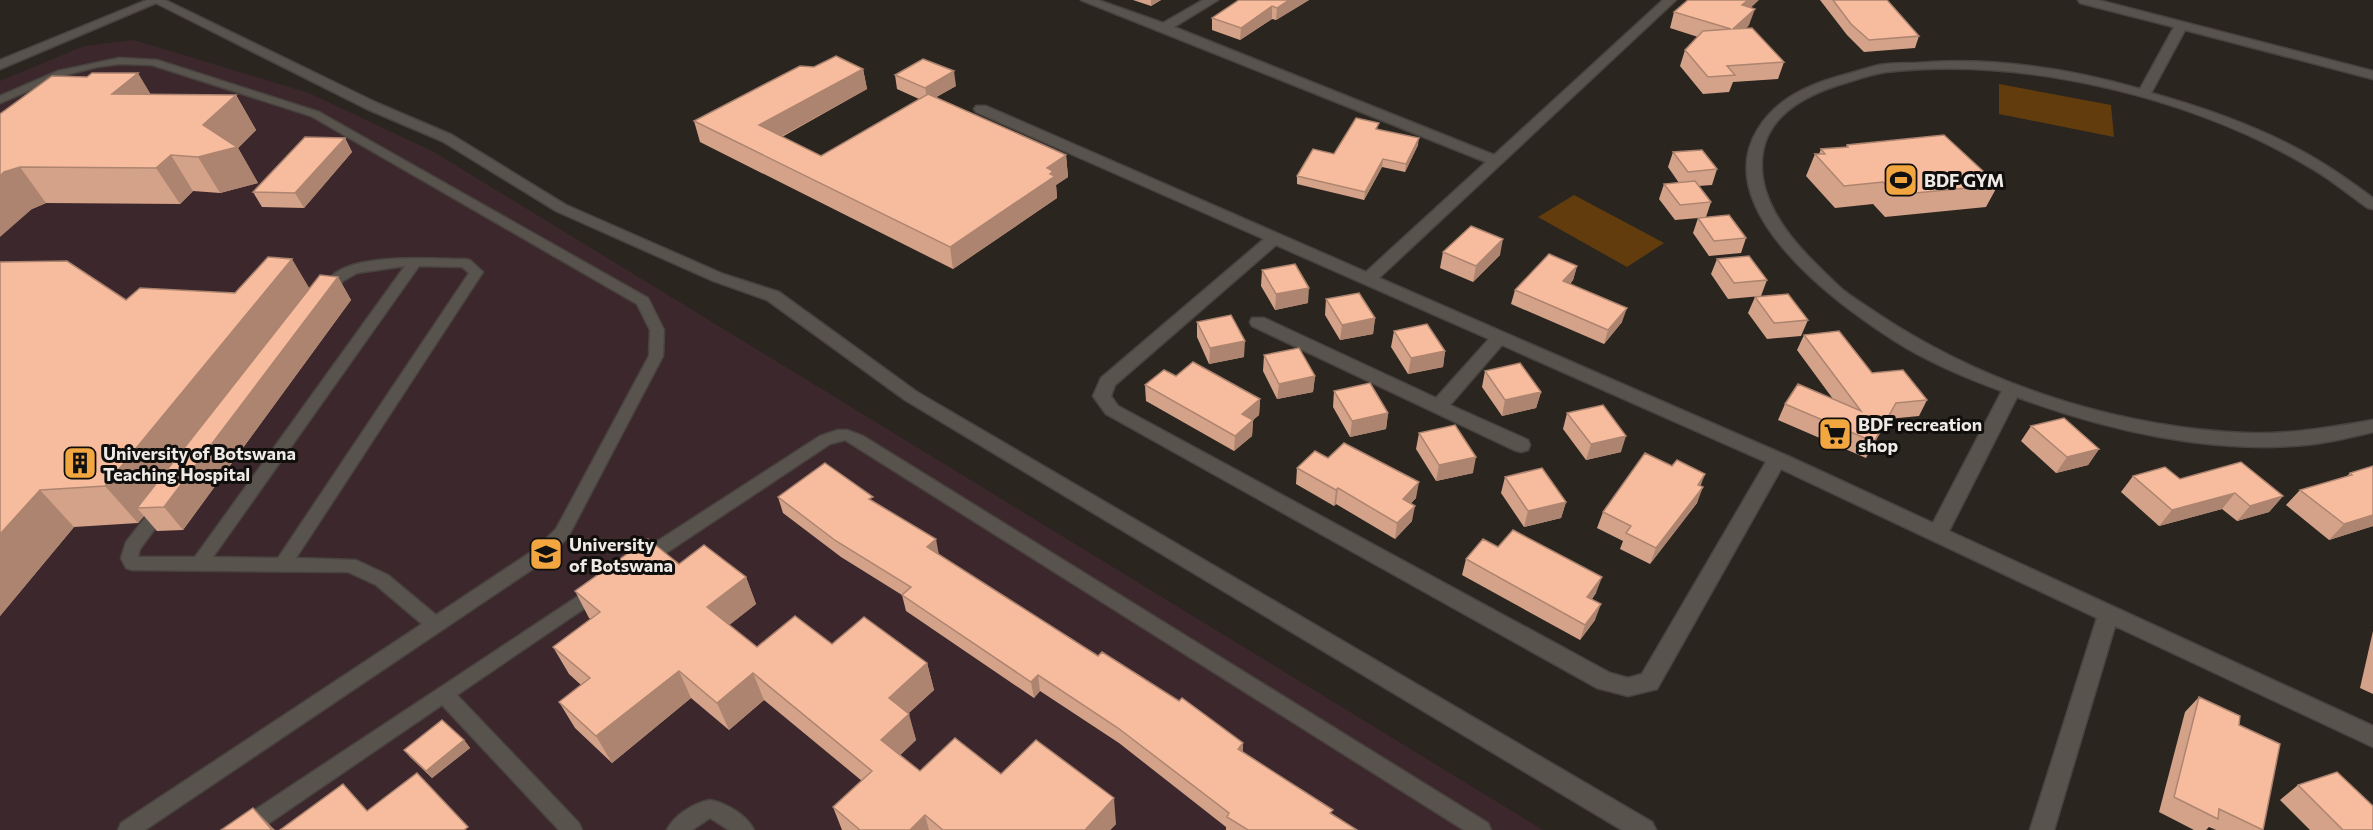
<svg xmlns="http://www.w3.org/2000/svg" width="2373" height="830" font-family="Commissioner,sans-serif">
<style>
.education{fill:#3b272c}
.green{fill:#623c0d}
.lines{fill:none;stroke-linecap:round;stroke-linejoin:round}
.lane-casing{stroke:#48433f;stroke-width:3}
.street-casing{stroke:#48433f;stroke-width:3}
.secondary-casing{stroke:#48433f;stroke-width:3}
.lane{fill:#59534d;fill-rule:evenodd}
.street{fill:#59534d;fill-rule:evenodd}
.secondary{fill:#59534d;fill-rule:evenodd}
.wall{fill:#d4a288}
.shaded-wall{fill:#ad846f}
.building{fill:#f7bc9e;stroke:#ad846f;stroke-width:1.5}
.labels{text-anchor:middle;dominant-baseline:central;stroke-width:6;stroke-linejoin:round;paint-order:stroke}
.poi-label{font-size:18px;font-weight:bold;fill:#eeeae6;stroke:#110f0d;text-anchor:start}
</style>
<rect width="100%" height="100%" fill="#2b2520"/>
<path class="education" d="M134,40L309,93L434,152L1543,830H0V81L84,46Z"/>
<path class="green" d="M1999,84L2111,105L2114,137L1999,114Z
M1574,195L1664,243L1627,267L1538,217Z"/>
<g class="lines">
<g class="lane-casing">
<path id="lane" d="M119,58L157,60L319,112L648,298L664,330L663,356L568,537L546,560L145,830H118L121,823L422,624L376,585L348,572L132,570L126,568L121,558L126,542L156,504H168L170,508L140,549L138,557H195L405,266L357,273L343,281L331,297H321L319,294C323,288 328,280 333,275C358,253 432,259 465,259L470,260L483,272L296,558L356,560L388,575L436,615L534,550L556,529L649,356L650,330L637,304L311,116L152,65L119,64L97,67L66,75L0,103V96L58,71ZM419,266L462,267L469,273L278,558L213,557Z
M838,430H847L863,436L1488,823L1491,830H1464L845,440L830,444L648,565L642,566L636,565L634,560L636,555L820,436Z
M598,583L604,585L607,590L604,595L457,695L579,823L582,830H559L442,705L259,830H232L235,823Z
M710,800C726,803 747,815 754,830H729L710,818L692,830H667C674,815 694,803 710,800Z"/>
</g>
<g class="street-casing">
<path id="street" d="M150,0H165L377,103L452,135L566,205L723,274L779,292L917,392L1652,822L1656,830H1622L905,400L767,300L711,280L556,211L442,141L367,109Z
M1081,0H1098L1163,23L1203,0H1218L1174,27L1494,155L1663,0H1676L1379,278L1790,457L1933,523L2002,391C1966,378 1928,362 1895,341C1837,304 1708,210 1758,129C1776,99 1808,85 1840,76C1853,73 1866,68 1879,65C1891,63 1904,63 1916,63C1991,57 2067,68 2140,89L2174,27L2080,3L2078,0H2098L2373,71V79L2185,30L2151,93C2212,110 2274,132 2327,166C2343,176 2358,187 2373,198V209L2368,208C2351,196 2334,182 2316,171C2197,98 2025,56 1886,72C1872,74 1858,79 1845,83C1811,93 1770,112 1763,151C1755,194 1785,233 1813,261C1823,271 1833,281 1843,290C1854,299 1867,306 1878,314C1980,382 2105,423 2227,432C2278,436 2323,429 2373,420V432C2351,437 2328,443 2305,445C2210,454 2105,430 2017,397L1949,531L2373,726V747L2115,626L2054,830H2030L2097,618L1781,469L1657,689L1628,696L1597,688L1106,414L1093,396L1101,378L1264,239L976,112L974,109L976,106H986L1366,272L1486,162ZM1276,245L1489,339L1436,398L1264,318H1252L1250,322L1252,326L1514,450L1521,452L1528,450L1530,445L1528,440L1450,405L1502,345L1766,462L1642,674L1628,678L1610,673L1118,406L1111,396L1115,385Z"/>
</g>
<g class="secondary-casing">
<path id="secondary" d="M147,0H163L0,69V60Z"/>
</g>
<use href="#lane" class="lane"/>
<use href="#street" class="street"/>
<use href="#secondary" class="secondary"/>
</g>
<path class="wall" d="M1133,0H1161L1151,6Z
M1239,0H1309L1276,20L1272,19L1240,40L1212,30V18Z
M1820,0H1887L1919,36L1915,48L1864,52L1847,35Z
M1751,8L1749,25L1746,28L1784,62L1778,79L1733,82L1729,92L1703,94L1680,66L1685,50L1698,37L1670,28L1674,12Z
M814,67L863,69L867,89L782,137L821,156L919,99L897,89L895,75L956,86L936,97L1066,155L1068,177L1056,185L1057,198L953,269L700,142L694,121Z
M151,95H236L256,130L238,148L258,183L220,193L193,191L180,204L46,203L32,209L0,114Z
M1379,130L1418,145L1405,172L1382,167L1364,200L1297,184V176L1334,154Z
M345,138L352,152L304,208L262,207L253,192Z
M1847,145L1998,185L1986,207L1885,217L1873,204L1835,208L1806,176L1815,154H1819L1821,149L1846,147Z
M1673,152L1717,169L1712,185L1698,186L1711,202L1706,217L1746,238L1741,253L1709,256L1693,233L1698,218L1675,220L1659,199L1664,184L1679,183L1668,167Z
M1443,252L1500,255L1473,282L1440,268Z
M1717,259L1767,280L1761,296L1728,299L1711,274Z
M0,262L126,300L309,289L338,277L351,300L183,530L157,531L144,516L138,523L74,527L0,616Z
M1577,266L1573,280L1570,284L1622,322L1604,344L1511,304L1515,290Z
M1262,270L1308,303L1275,310L1261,286Z
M1755,297L1808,320L1801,336L1767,339L1748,313Z
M1326,299L1375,318L1373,334L1340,340L1325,315Z
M1197,322L1244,357L1209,364L1197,337Z
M1394,331L1445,351L1443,367L1408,374L1391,347Z
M1804,335L1872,373L1927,400L1919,416L1888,419L1866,458L1778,420L1785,404L1833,399L1797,350Z
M1264,355L1315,376L1313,392L1277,399L1263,371Z
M1485,371L1541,392L1536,408L1502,416L1482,387Z
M1176,376L1260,399L1259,415L1253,420L1252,436L1234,451L1146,401L1145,385Z
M1334,391L1388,413L1386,429L1350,437L1333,407Z
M1567,413L1621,452L1586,460L1563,429Z
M2031,426L2099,449L2088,465L2056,473L2021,441Z
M1419,433L1473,473L1436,481L1416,449Z
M1328,458L1416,498L1411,503L1412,521L1395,539L1336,504L1334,506L1296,484L1297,468Z
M2373,466V526L2329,540L2286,505L2300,490L2347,476L2350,473Z
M2133,476L2180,479L2283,496L2269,512L2237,521L2222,509L2159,526L2121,492Z
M1505,477L1566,502L1561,518L1524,527L1501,493Z
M1701,486L1697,503L1650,564L1620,549L1623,541L1597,528L1603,512Z
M778,497L874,502L939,555L1243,753L1332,814L1357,830H1226V827L1119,743L1040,691L1034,698L906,611L902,595L841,557L783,513Z
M1498,547L1596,593L1592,599L1595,620L1580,640L1462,575L1466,559Z
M679,564L746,577L756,604L729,625L757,647L832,644L927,663L934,690L908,713L916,740L900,755L920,771L1001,774L1116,824L1110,830H842L833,807L862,781L764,700L729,730L691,698L612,763L575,728L559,702L581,685L569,674L553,647L591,619L589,618L575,591Z
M2373,631V694L2360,688Z
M2199,697L2263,830H2216L2209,827L2206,830H2194L2159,812L2185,712Z
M464,740L470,748L432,778L410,757L404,750Z
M2298,785L2373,830H2310L2280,800Z"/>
<path class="shaded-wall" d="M1151,0H1161L1151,6Z
M1289,0H1309L1276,20L1277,8Z
M1748,0H1759L1737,21L1742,5Z
M1272,6V19L1240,40L1241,28Z
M1755,9L1749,25L1728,46L1733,29Z
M863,69L867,89L764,146L759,125Z
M954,71L956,86L928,102L925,88Z
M138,73L159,108L112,94Z
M236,95L256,130L238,148L258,183L220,193L198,157L203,125Z
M345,138L352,152L304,208L295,193Z
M1419,138L1418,145L1405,172L1406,164Z
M171,155L193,191L180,204L156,168Z
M1066,155L1068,177L1056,185L1057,198L953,269L950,247L1047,168Z
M1383,159L1382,167L1364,200L1365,192Z
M20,167L46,203L32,209L0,237V176L4,172Z
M1503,239L1500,255L1473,282L1476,266Z
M292,259L314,296L137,508L144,516L138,523L105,486Z
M1577,266L1573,280L1559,295L1563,281Z
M338,277L351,300L183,530L164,507Z
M1309,288L1308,303L1275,310L1276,294Z
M1627,308L1622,322L1604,344L1608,330Z
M1375,318L1373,334L1340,340L1342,325Z
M1245,341L1244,357L1209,364L1210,348Z
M1445,351L1443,367L1408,374L1411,358Z
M1315,376L1313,392L1277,399L1279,384Z
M1541,392L1536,408L1502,416L1505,400Z
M1260,399L1259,415L1253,420L1252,436L1234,451L1235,436L1242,414Z
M1388,413L1386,429L1350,437L1352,421Z
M1626,436L1621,452L1586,460L1591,444Z
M2099,449L2088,465L2056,473L2067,457Z
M1476,457L1473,473L1436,481L1439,465Z
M1705,474L1699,490L1698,485Z
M1419,482L1416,498L1400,515L1403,499Z
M1703,487L1697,503L1650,564L1656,548Z
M1338,488L1336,504L1334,506L1336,490Z
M40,490L74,527L0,616V534Z
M2235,493L2222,509L2159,526L2172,510Z
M2283,496L2269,512L2237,521L2250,506Z
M1566,502L1561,518L1524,527L1528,511Z
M1415,506L1412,521L1395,539L1397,523Z
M2373,515V526L2329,540L2344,524Z
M936,539L939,555L927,547Z
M746,577L756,604L718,634L707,607Z
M1602,577L1596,593L1581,612L1587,597Z
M1601,604L1595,620L1580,640L1585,625Z
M927,663L934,690L896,725L889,698Z
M679,671L691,698L612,763L596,736Z
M753,673L764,700L729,730L717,703Z
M1038,675L1040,691L1034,698L1031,682Z
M909,714L916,740L889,766L881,740Z
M464,740L470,748L432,778L426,771Z
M1243,743V758L1238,749Z
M1114,798L1116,824L1110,830H1085Z
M253,808L275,830H272Z
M925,815L929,830H910Z"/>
<path class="building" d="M1239,0H1289L1277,8L1272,6L1241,28L1212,18Z
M1688,0H1748L1742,5L1755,9L1733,29L1752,28L1784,62L1727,66L1735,75L1708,77L1685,50L1703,31L1731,29L1674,12Z
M1833,0H1887L1919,36L1869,40L1851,24Z
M836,56L863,69L759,125L821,156L928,94L1066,155L1047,168L1053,171L1050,174L1055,176L950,247L694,121L800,66L814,67Z
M923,59L954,71L925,88L895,75Z
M92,73H138L112,94L236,95L203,125L237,147L198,157L171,155L156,168L20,167L4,172L0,176V114L52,76L87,77Z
M1356,118L1379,123L1376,129L1419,138L1406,164L1383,159L1365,192L1297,176L1313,149L1334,154Z
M1944,135L1998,185L1895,195L1883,182L1844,186L1815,154H1825L1821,149L1848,147L1847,145Z
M305,137L345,138L295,193L253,192Z
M1702,150L1717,169L1688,172L1673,152Z
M1695,181L1711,202L1680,205L1664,184Z
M1729,215L1746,238L1714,241L1698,218Z
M1471,226L1503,239L1476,266L1443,252Z
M1549,254L1577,266L1563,281L1627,308L1608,330L1515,290Z
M1749,256L1767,280L1734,283L1717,259Z
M268,257L292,259L105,486L40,490L0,534V262L67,261L126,300L140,288L235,293Z
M1295,264L1309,288L1276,294L1262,270Z
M320,275L338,277L164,507L137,508Z
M1359,293L1375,318L1342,325L1326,299Z
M1788,294L1808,320L1774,323L1755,297Z
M1231,315L1245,341L1210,348L1197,322Z
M1427,324L1445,351L1411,358L1394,331Z
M1839,331L1872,373L1903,370L1927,400L1896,403L1874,442L1785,404L1798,384L1861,411L1804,335Z
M1299,348L1315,376L1279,384L1264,355Z
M1193,362L1260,399L1242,414L1253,420L1235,436L1145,385L1164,370L1176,376Z
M1520,363L1541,392L1505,400L1485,371Z
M1370,383L1388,413L1352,421L1334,391Z
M1603,405L1626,436L1591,444L1567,413Z
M2064,418L2099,449L2067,457L2031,426Z
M1455,425L1476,457L1439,465L1419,433Z
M1344,443L1419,482L1403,499L1415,506L1397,523L1338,488L1336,490L1297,468L1315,451L1328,458Z
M1645,453L1672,466L1677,460L1705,474L1698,485L1703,487L1656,548L1626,533L1631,526L1603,512Z
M2241,462L2283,496L2250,506L2235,493L2172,510L2133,476L2165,467L2180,479Z
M825,463L873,497L869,499L936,539L927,547L1098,656L1102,652L1179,701L1182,698L1243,743L1238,749L1333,810L1330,813L1357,830H1248L1227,817L1229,813L1118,728L1038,675L1031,682L902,595L911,587L836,541L778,497Z
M2373,466V515L2344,524L2300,490L2352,475L2350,473Z
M1542,468L1566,502L1528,511L1505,477Z
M1513,530L1602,577L1587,597L1601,604L1585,625L1466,559L1483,539L1498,547Z
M648,539L679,564L704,545L746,577L707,607L757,647L795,616L832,644L864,617L927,663L889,698L909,714L881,740L920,771L955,738L1001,774L1036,740L1114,798L1085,830H943L925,815L910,830H860L833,807L872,771L753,673L717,703L679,671L596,736L559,702L590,678L553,647L600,612L575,591Z
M2199,697L2240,716L2239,725L2280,744L2263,830L2219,809L2218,819L2174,797Z
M442,720L464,740L426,771L404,750Z
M2337,772L2373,806V830H2343L2298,785Z
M417,773L468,827L464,830H280L343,784L367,811Z
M253,808L272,830H221Z"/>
<defs>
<g id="stadium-square" transform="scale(1.725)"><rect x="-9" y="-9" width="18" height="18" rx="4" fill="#f1a63f" stroke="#110f0d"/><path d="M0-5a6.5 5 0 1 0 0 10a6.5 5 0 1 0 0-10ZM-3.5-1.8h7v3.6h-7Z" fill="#111"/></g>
<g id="supermarket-square" transform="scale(1.725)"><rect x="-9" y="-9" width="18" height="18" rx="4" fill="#f1a63f" stroke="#110f0d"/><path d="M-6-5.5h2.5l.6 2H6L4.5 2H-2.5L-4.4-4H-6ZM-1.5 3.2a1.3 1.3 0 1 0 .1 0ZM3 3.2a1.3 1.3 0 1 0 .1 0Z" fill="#111"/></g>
<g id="building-square" transform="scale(1.725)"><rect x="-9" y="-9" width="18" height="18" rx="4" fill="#f1a63f" stroke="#110f0d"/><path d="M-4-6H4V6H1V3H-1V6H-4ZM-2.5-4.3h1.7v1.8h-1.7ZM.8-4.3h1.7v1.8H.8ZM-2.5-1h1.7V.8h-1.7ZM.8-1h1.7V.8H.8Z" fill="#111"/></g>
<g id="university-square" transform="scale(1.725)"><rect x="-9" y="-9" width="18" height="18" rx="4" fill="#f1a63f" stroke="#110f0d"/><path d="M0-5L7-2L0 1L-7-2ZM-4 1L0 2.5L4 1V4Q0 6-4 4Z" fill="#111"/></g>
</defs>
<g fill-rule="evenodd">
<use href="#stadium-square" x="1901" y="180"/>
<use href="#supermarket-square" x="1835" y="434"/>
<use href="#building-square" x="80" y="463"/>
<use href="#university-square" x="546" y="554"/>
</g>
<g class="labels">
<g class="poi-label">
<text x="1924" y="180">BDF GYM</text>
<text x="1858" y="424">BDF recreation<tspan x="1858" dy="21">shop</tspan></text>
<text x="103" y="453">University of Botswana<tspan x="103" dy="21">Teaching Hospital</tspan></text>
<text x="569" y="544">University<tspan x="569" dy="21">of Botswana</tspan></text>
</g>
</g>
</svg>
